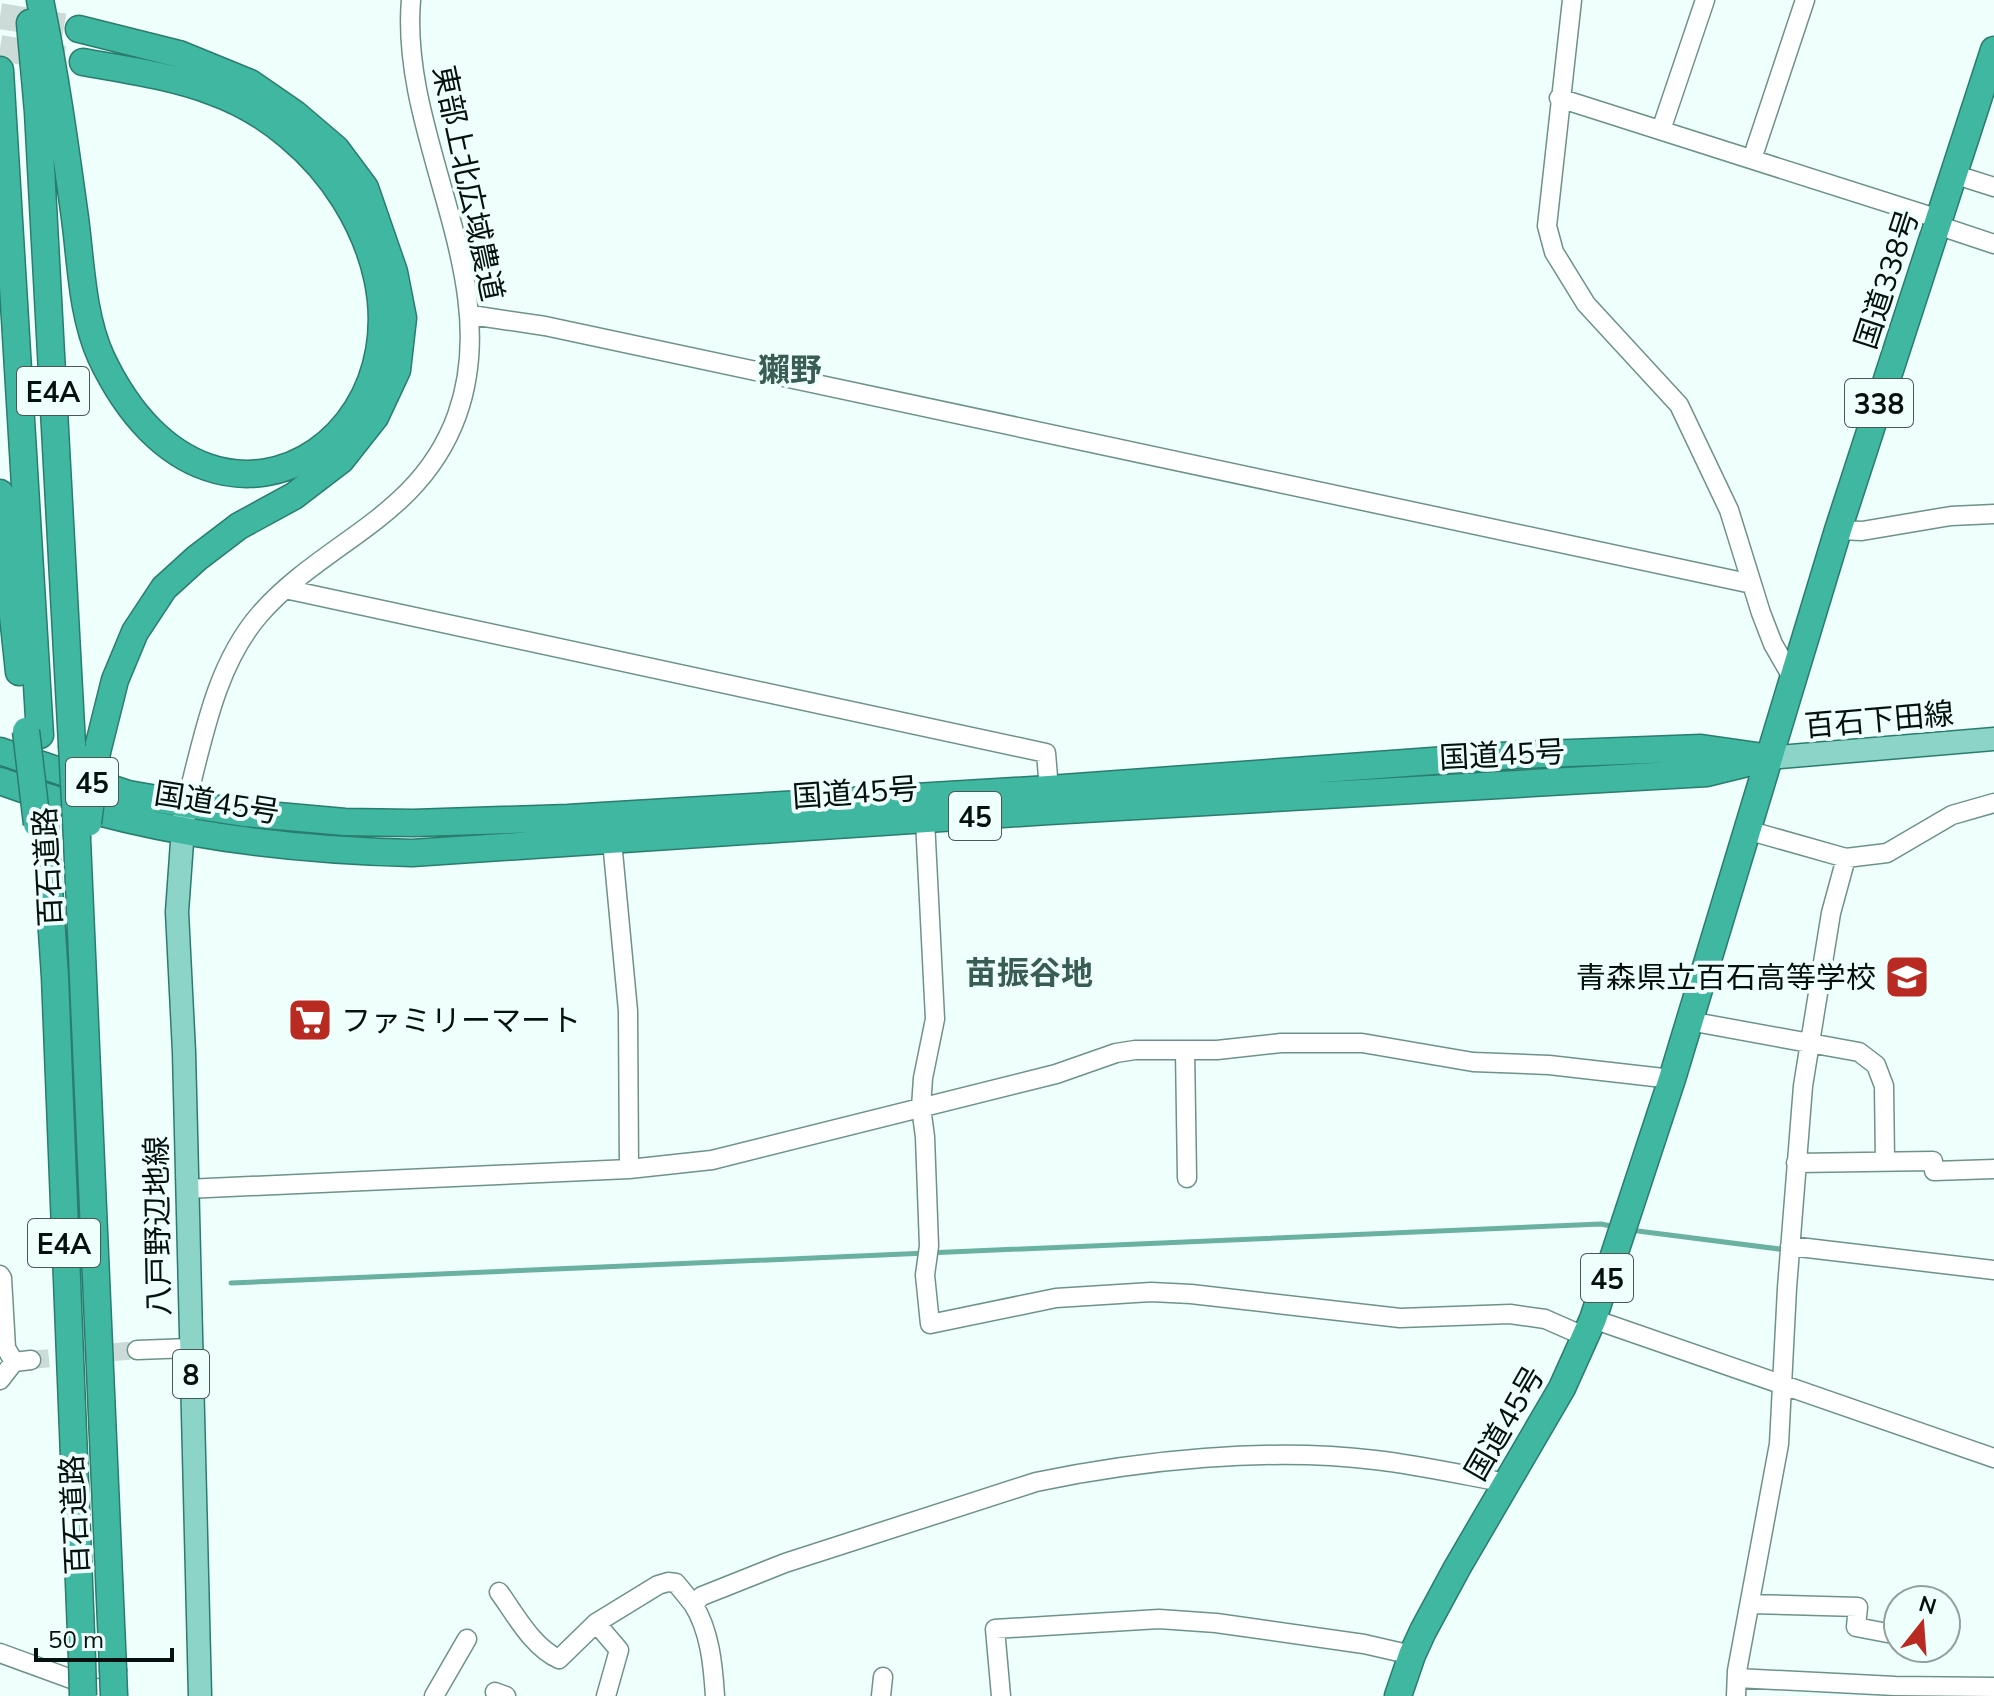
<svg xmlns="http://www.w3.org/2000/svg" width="1994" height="1696" font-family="Mulish,'Noto Sans JP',sans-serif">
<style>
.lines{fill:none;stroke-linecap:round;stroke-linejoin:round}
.stream{stroke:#6bb1a2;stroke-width:5}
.minor-tunnel{stroke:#ccdbd7;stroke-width:18;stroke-dasharray:18 9;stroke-linecap:butt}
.highway-tunnel{stroke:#ccdbd7;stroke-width:26;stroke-dasharray:26 13;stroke-linecap:butt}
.minor-casing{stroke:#6d9289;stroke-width:21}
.major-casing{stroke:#2a7d6e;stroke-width:25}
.highway-casing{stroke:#2a7d6e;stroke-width:29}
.minor{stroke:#fff;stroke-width:18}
.major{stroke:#8cd4c7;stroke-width:22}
.highway{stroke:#3fb7a1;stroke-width:26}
.highway-bridge-casing{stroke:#2a7d6e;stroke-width:29;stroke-linecap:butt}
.highway-bridge{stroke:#3fb7a1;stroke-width:26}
.labels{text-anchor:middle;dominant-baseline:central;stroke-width:8;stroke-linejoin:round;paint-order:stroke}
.shield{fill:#effffb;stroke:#4a5855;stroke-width:2}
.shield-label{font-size:28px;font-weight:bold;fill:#04110e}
.street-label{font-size:30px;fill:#04110e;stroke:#effffb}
.poi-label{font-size:30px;fill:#04110e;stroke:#effffb;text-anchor:end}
.neighbourhood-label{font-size:32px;font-weight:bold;fill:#395d55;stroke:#effffb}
</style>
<rect width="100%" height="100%" fill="#effffb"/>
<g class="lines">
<path class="stream" d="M1630,1230L1787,1250
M231,1283L1601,1224L1616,1227"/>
<path class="minor-tunnel" d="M31,1360L137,1350"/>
<path class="highway-tunnel" d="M0,16L79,29
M0,48L83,62"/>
<g class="minor-casing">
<path id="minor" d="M1572,0L1547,226L1554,252L1586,304L1679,405L1729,510L1761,613L1773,644L1792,677
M1559,98L1939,219
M1661,130L1705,0
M1752,159L1805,0
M1953,174L1994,187
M1937,225L1994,244
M471,315L545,326L1752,584
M1838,530L1862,531L1951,516L1994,514
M285,589L1046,753L1049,789
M186,804C203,739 215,666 260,614C325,540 420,518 457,415C506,279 399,138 411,0
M925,820L935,1019L923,1078L921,1107L925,1137L929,1246L925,1275L930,1324L1056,1298L1151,1292L1191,1294L1400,1318L1510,1314L1545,1319L1586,1337
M1747,830L1846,858L1887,853L1952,815L1994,803
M612,841L628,1011L629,1169
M1689,1021L1859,1052L1876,1065L1884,1086L1885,1161
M1185,1050L1187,1178
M1796,1163L1933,1161L1934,1171L1994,1169
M186,1189L629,1169L712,1160L1056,1074L1116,1053L1135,1050H1217L1281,1043H1362L1473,1062L1549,1065L1672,1079
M1790,1246L1994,1270
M0,1275L2,1278L6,1348L14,1362
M1593,1319L1994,1458
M137,1350L190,1348
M0,1380L14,1362L31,1360
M499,1592C515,1614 533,1648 559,1659L596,1623L658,1585L668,1582L676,1583L693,1604
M1750,1604L1858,1607L1856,1627L1898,1635
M596,1623L619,1650L606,1696
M0,1653L118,1696
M1737,1678L1895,1686L1994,1687
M495,1692L506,1696
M434,1696L467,1639
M715,1696C713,1665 710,1631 693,1604L702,1596L785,1563L1036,1482C1141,1460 1268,1447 1375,1460C1419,1465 1463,1475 1507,1483
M881,1696L883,1677
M1001,1696L995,1629L1159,1619L1216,1623L1364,1644L1412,1655
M1736,1696L1737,1671L1779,1444L1787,1288L1803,1086L1831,913L1846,858"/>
</g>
<g class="major-casing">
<path id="major" d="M1768,758L1994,739
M184,814L177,912L184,1052L200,1696"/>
</g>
<g class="highway-casing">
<path id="highway" d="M40,0C55,73 65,145 75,218C81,263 82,315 101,357C217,604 478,415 345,200C316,153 267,111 214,92C172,76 127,70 83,62
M30,23L38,112L72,745
M79,29L179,54L250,83L295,114L336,149L365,188L394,272L403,318L397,370L375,417L341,460L294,496L239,526L197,558L164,588L135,632L115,680L97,752
M0,70L40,735
M0,493L19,672
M0,751L128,794L186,804L244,813L345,822L413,823L568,818L1049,789L1515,755L1701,748L1757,756
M0,781C131,830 273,850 412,853L1049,811L1707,773L1768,758
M45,828L55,977L82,1659
M77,839L113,1669
M1398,1696L1412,1655L1423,1631L1457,1568L1562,1388L1593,1319L1672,1079L1838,530L1994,50"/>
</g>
<use href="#minor" class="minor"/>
<use href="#major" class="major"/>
<use href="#highway" class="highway"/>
<g class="highway-bridge-casing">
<path id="highway-bridge" d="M26,731L37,824
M72,745L77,839
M88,823L97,752
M82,1659L83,1696
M113,1669L114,1696"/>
</g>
<use href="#highway-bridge" class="highway-bridge"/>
</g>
<defs>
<g id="school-square" transform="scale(2.3)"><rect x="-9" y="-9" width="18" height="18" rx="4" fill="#b82a22" stroke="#effffb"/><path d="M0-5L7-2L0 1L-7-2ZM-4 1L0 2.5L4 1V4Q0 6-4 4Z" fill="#fff"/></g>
<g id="supermarket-square" transform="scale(2.3)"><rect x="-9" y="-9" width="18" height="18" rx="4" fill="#b82a22" stroke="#effffb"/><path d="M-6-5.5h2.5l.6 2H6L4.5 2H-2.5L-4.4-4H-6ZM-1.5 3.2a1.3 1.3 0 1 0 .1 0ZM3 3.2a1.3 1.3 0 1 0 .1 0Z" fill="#fff"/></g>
</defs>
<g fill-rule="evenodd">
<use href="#school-square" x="1907" y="977"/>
<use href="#supermarket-square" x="310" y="1020"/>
</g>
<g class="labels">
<g class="shield">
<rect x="17" y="367" width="72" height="48" rx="6"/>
<rect x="1845" y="379" width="68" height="48" rx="6"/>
<rect x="66" y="758" width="52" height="48" rx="6"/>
<rect x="949" y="792" width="52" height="48" rx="6"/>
<rect x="28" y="1219" width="72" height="48" rx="6"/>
<rect x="1581" y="1254" width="52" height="48" rx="6"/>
<rect x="173" y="1350" width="36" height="48" rx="6"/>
</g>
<g class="shield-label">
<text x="53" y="391">E4A</text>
<text x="1879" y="403">338</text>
<text x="92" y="782">45</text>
<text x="975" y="816">45</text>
<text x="64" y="1243">E4A</text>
<text x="1607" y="1278">45</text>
<text x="191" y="1374">8</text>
</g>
<g class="street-label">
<text transform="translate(469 183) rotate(78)">東部上北広域農道</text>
<text transform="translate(1886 279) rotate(-72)">国道338号</text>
<text transform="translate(1879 719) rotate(-5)">百石下田線</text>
<text transform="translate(1502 754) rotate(-3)">国道45号</text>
<text transform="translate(855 792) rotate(-4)">国道45号</text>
<text transform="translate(217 802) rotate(9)">国道45号</text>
<text transform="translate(47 867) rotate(-93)">百石道路</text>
<text transform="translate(157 1226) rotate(-91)">八戸野辺地線</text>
<text transform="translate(1504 1423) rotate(-60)">国道45号</text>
<text transform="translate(74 1515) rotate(-93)">百石道路</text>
</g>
<g class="poi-label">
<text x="1876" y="977">青森県立百石高等学校</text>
<text x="341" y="1020" text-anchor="start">ファミリーマート</text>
</g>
<g class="neighbourhood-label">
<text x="790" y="369">獺野</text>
<text x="1029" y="972">苗振谷地</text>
</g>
</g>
<g transform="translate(1922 1624) rotate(17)"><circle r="38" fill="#effffb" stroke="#91a09c" stroke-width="2"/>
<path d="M0-6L14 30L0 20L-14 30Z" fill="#b82a22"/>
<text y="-12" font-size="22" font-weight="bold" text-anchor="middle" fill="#04110e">N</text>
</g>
<path d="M36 1648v12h136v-12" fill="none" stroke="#04110e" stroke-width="4"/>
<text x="48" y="1648" font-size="24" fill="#04110e" stroke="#effffb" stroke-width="6" paint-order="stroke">50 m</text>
</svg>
